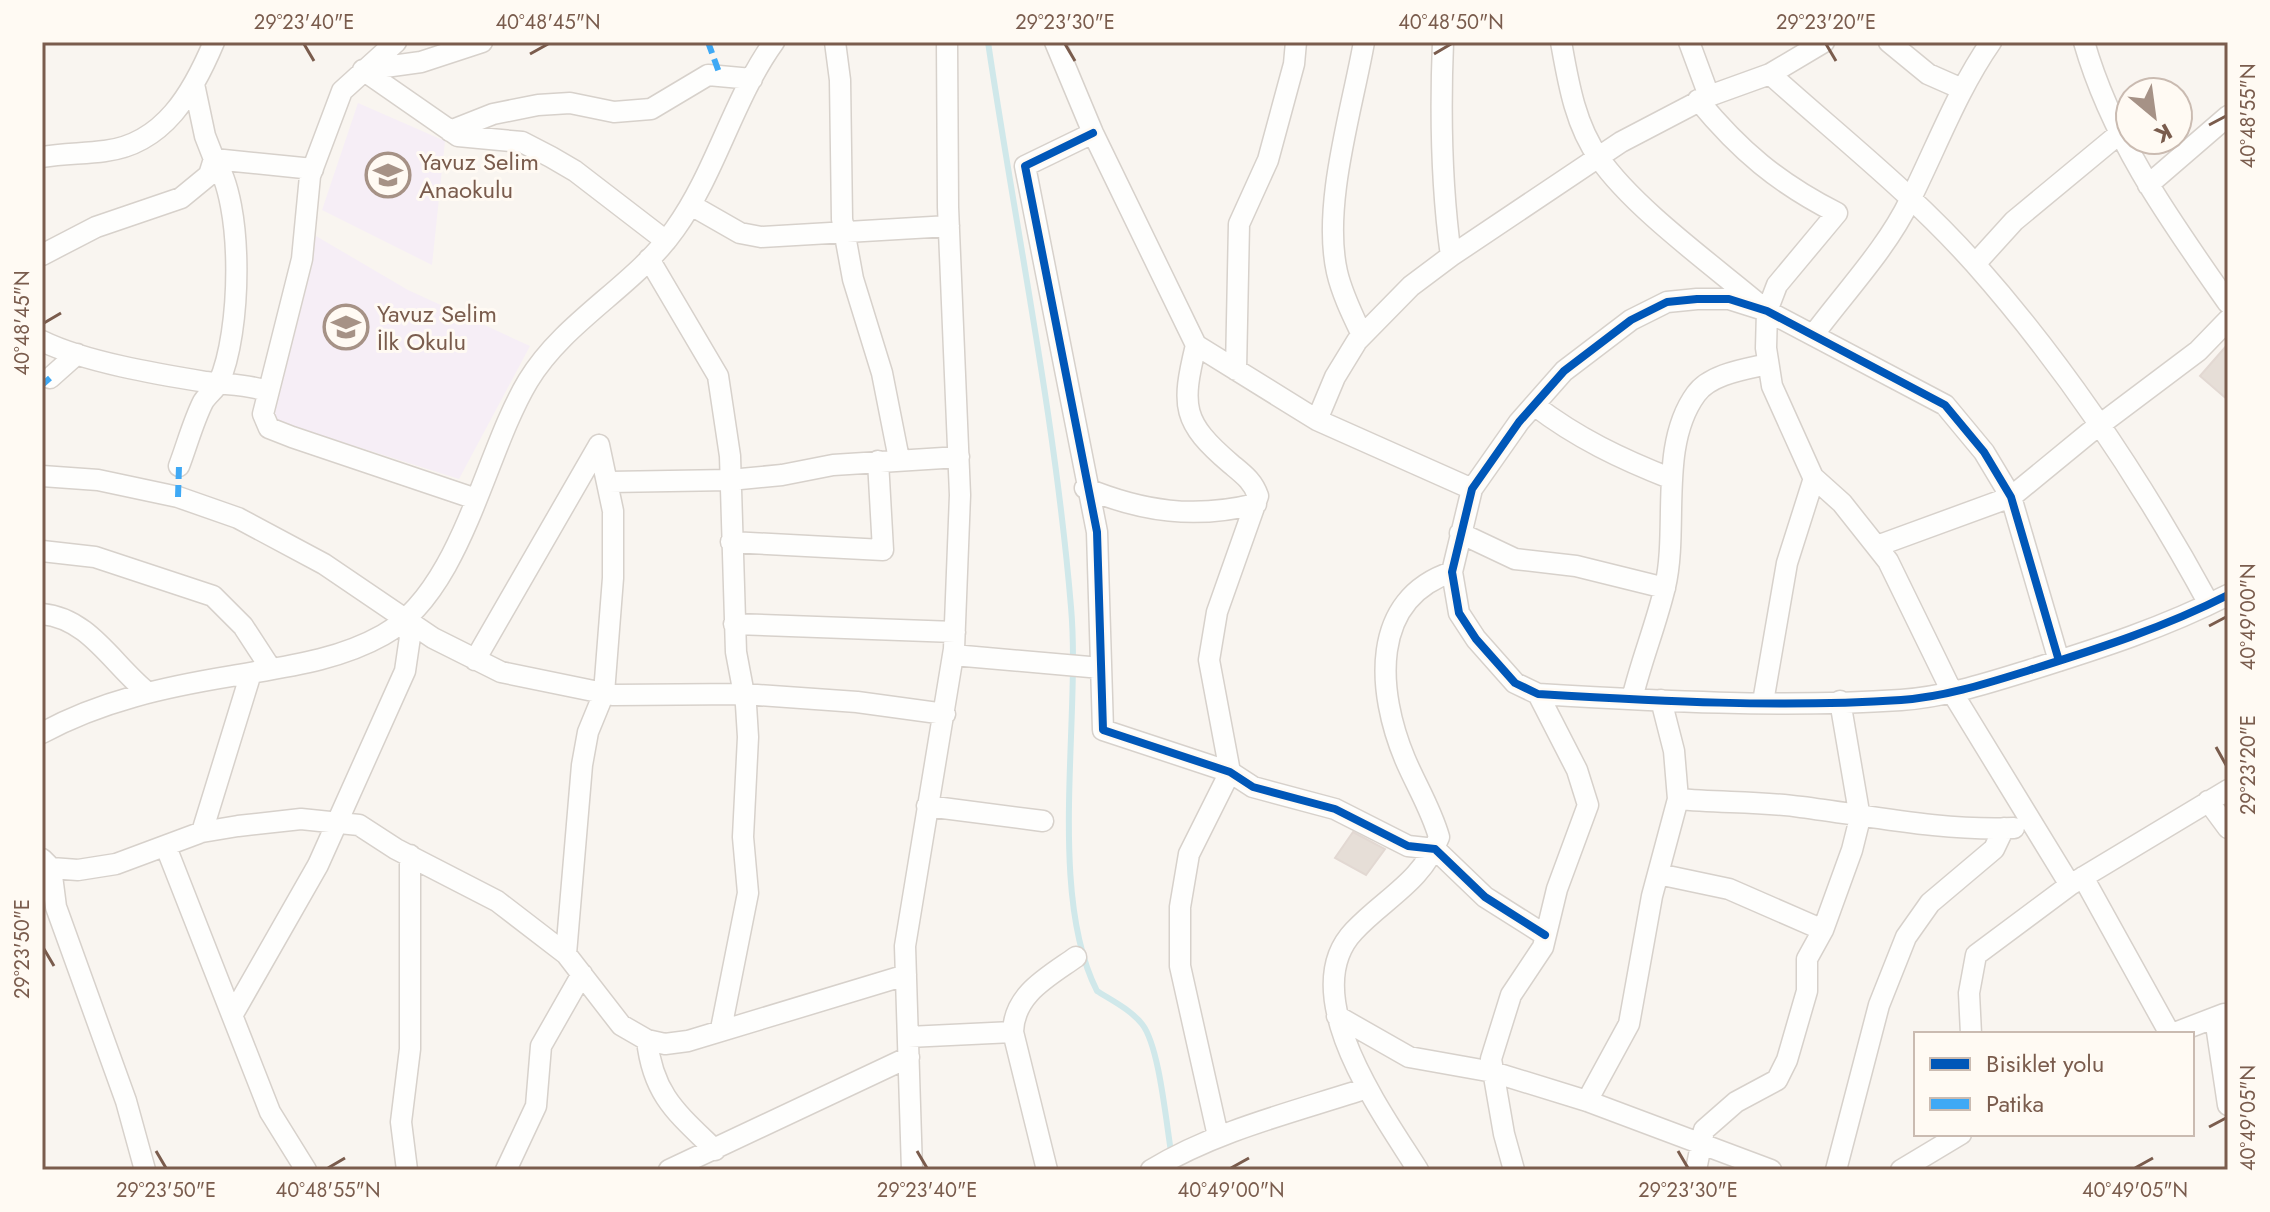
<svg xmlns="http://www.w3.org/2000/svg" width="2270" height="1212" font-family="Jost,sans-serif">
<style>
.education{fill:#f6eef6}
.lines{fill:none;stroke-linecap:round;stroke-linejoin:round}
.stream{stroke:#d0e8ea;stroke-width:6}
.building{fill:#e6ded7;stroke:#e2d8d2;stroke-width:2}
.street-casing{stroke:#d7d1cb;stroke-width:23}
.street{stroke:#fefefd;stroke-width:20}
.quiet{stroke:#3fa9f5;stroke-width:6;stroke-dasharray:12 6;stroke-linecap:butt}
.cycleway-casing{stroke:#fffaf3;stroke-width:13}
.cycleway{stroke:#0057b8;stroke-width:8}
.ticks{fill:none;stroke:#7a5c4d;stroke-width:3}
.labels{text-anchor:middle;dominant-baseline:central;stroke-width:6;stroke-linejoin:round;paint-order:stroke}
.poi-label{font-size:24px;fill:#7a5c4d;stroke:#fffaf3;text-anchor:start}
.neatline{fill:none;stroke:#7a5c4d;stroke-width:3}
.ticks-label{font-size:20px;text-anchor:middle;fill:#7a5c4d}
</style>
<rect width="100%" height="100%" fill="#f9f5f0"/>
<path class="education" d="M358,103L445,141L432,265L322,210Z
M316,236L408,290L530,346L459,479L273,420Z"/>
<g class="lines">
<path class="stream" d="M988,42C1016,231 1055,416 1071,607C1081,719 1047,893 1097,991C1113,1001 1131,1010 1142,1024C1161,1048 1167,1136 1174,1170"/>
</g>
<path class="building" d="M2228,344V400L2200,376Z
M1353,832L1385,849L1366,875L1335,858Z"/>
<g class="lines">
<g class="street-casing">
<path id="street" d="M396,42L342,91L310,176L302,259L263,414L269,428L292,437L476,499
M835,42L840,80L842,219L853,279L882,373L899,459
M1055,42L1093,133L1196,345L1317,420L1472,489
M1443,42C1440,115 1441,184 1451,256
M1561,42C1568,81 1575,125 1599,158C1635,210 1717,268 1767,311L1766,348L1772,386L1813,477L1842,503L1888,561L1952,692L2070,885
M1689,42L1709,96
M1889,42L1928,74L1962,89
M2084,42C2112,140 2170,220 2228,303
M363,70L458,136L522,142L551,157L575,171L666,241
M363,70L421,62L482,42
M1770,74C1839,136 1914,195 1975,264C2067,368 2143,483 2209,604
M1698,100C1740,151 1778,183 1837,213L1777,285L1767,311
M450,131L493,114L538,105L570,103L614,112L651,109L708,75L752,79
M1093,133L1025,166L1097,532L1103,730L1230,772L1253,787L1335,809L1408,846L1435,849L1485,897L1545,935
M42,157C63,153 84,154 105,151C164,144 193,92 214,42
M214,159L313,169
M2148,185L2228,116
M691,205L740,233L761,237L949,226
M42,255L96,227L181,198L209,175L214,159L205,136L194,84
M649,259L718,376L730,456L736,652L746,705L748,737L743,837L748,893L721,1029
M1975,264L2014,221L2119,134
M1814,334C1846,291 1887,248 1910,200C1937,146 1957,91 1991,42
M1362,335C1353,316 1342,294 1337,272C1322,205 1352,110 1364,42
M42,341C85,362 157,374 206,382C228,385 246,384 267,391
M1196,345C1181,407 1182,422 1231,464C1243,474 1253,481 1258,496L1217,612L1209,660L1230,772L1189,854L1180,907V966L1218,1136
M1236,370L1239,224L1268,160L1294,64L1296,42
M50,378L77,354
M1534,405C1577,438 1621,459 1672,479
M1317,420L1335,377L1357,341L1411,286L1451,256L1621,142L1709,96L1770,74L1824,42
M179,466C187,445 193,422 203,402C207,395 215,390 219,382C241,334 245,203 214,159
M42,476L98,480L178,497L238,518L324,564L433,638L501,672L613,695L744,694L857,702L945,714
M609,482L730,480L782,475L833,465L959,457
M1085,488C1143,512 1195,519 1256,504
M1460,533L1515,559L1576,566L1665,588
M731,542L883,550L878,461
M1877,546L2011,497L2089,433L2198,351L2228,320
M42,551L95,557L213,596L243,626L271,669
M42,614C89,618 113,665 147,692
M734,624L955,632
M953,655L1101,668
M475,660L599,445
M2059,661L2011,497L1984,452L1945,405L1767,311L1729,299H1697L1667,302L1631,320L1564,371L1519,422L1472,489L1452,572L1459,613L1476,639L1515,683L1538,694C1658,701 1780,708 1901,700C1945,697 1988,683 2030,670C2100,648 2163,628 2228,595
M1632,699C1641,661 1656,625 1665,587C1679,528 1658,446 1696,394C1710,374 1746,369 1768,364
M1763,702L1787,563L1814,478
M42,733C101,701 165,687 232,676C283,667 337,661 383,635C462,591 484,454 528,381C565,320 635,286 675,229C716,172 733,99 774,42
M1678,799C1719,803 1760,801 1801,807C1872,816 1941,831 2014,828
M2208,801L2228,828
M927,806L1043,821
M202,832L251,673
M166,847L270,1112L306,1170
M42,859L51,868L78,870L116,864L202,832L238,826L301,819L359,825L396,849L497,901L566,954L621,1025L647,1040L665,1044L688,1041L906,975
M42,874L51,868L56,907L126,1101L145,1170
M1658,874L1729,889L1823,930
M2083,877L2170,1034
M566,954L582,765L588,732L604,693L613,578V511L599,445
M233,1014L318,865L405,671L410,637L404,619
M1337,1016L1409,1057L1493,1072L1587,1101L1771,1170
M2215,1018L2228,1105
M1971,1034L1969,993L1976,955L2070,885L2228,790
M2172,1034L2224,1014
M908,1037L1013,1032
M647,1040C653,1095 677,1113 715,1150
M1587,1101L1629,1024L1652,896L1678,799L1674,751L1661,700
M407,1170L401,1122L410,1049V855
M506,1170L536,1106L541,1046L582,974
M669,1170L909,1057
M912,1170L905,946L954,649L960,495L948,207L947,42
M1047,1170L1013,1032C1014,994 1048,977 1076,957
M1151,1170C1217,1130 1294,1112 1367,1088
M1418,1170C1383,1114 1294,994 1354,931C1385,898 1422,882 1439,837C1431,809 1416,785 1405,759C1377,692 1369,599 1452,572
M1514,1170L1504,1134L1491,1059L1511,995L1543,947L1557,889L1588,805L1577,770L1538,694
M1696,1170L1704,1130L1736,1102L1777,1080L1787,1060L1807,991V959L1823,930L1852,850L1860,818L1840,701
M1836,1170L1879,1005L1906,937L1930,903L1994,849L2004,828
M1901,1170L1961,1134"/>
</g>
<use href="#street" class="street"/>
<path class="quiet" d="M708,42L720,75
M42,385L50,378
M178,497L179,466"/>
<g class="cycleway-casing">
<path id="cycleway" d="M1093,133L1025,166L1097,532L1103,730L1230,772L1253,787L1335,809L1408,846L1435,849L1485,897L1545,935
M2059,661L2011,497L1984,452L1945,405L1767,311L1729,299H1697L1667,302L1631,320L1564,371L1519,422L1472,489L1452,572L1459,613L1476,639L1515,683L1538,694C1658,701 1780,708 1901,700C1945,697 1988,683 2030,670C2100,648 2163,628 2228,595"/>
</g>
<use href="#cycleway" class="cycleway"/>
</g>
<path class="ticks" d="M304,44L314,61M1065,44L1075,61M1826,44L1836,61M530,54L548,44M1434,54L1451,44M2209,125L2226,116M44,323L61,313M2209,626L2226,617M2216,747L2226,765M44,949L54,966M2209,1127L2226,1118M156,1151L166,1168M917,1151L927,1168M1678,1151L1688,1168M328,1168L345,1158M1231,1168L1249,1158M2135,1168L2153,1158"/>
<defs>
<g id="school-ring" transform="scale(2.3)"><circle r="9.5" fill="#fffaf3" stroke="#a69286" stroke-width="1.5"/><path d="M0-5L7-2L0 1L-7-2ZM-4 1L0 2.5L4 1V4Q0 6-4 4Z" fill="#a69286"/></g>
</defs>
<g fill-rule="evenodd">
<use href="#school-ring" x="388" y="175"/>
<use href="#school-ring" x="346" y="327"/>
</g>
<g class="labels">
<g class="poi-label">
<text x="419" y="161">Yavuz Selim<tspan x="419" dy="28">Anaokulu</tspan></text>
<text x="377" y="313">Yavuz Selim<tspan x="377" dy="28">İlk Okulu</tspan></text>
</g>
</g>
<rect width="2270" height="1212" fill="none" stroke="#fffaf3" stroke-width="88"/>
<rect x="1914" y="1032" width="280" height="104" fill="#fffaf3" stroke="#cabbb1" stroke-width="2"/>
<rect x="1930" y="1058" width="40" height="12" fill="#0057b8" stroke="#cabbb1" stroke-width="2"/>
<text x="1986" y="1072" font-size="24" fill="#7a5c4d">Bisiklet yolu</text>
<rect x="1930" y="1098" width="40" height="12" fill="#3fa9f5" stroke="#cabbb1" stroke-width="2"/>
<text x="1986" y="1112" font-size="24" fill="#7a5c4d">Patika</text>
<g transform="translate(2154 116) rotate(151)"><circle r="38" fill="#fffaf3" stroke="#cabbb1" stroke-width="2"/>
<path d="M0-6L14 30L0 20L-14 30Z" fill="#a69286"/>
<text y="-12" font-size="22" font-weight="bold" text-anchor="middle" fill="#7a5c4d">K</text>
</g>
<rect x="44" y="44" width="2182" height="1124" class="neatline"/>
<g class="ticks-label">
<text x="304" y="29">29°23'40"E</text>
<text x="548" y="29">40°48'45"N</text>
<text x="1065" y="29">29°23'30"E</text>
<text x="1451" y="29">40°48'50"N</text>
<text x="1826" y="29">29°23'20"E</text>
<text transform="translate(2248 116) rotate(-90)" y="7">40°48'55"N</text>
<text transform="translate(22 323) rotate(-90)" y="7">40°48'45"N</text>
<text transform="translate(2248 617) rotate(-90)" y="7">40°49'00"N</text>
<text transform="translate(2248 765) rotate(-90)" y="7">29°23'20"E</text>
<text transform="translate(22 949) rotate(-90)" y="7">29°23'50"E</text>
<text transform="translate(2248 1118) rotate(-90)" y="7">40°49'05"N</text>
<text x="166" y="1197">29°23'50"E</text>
<text x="328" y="1197">40°48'55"N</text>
<text x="927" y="1197">29°23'40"E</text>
<text x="1231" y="1197">40°49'00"N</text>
<text x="1688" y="1197">29°23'30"E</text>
<text x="2135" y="1197">40°49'05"N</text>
</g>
</svg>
